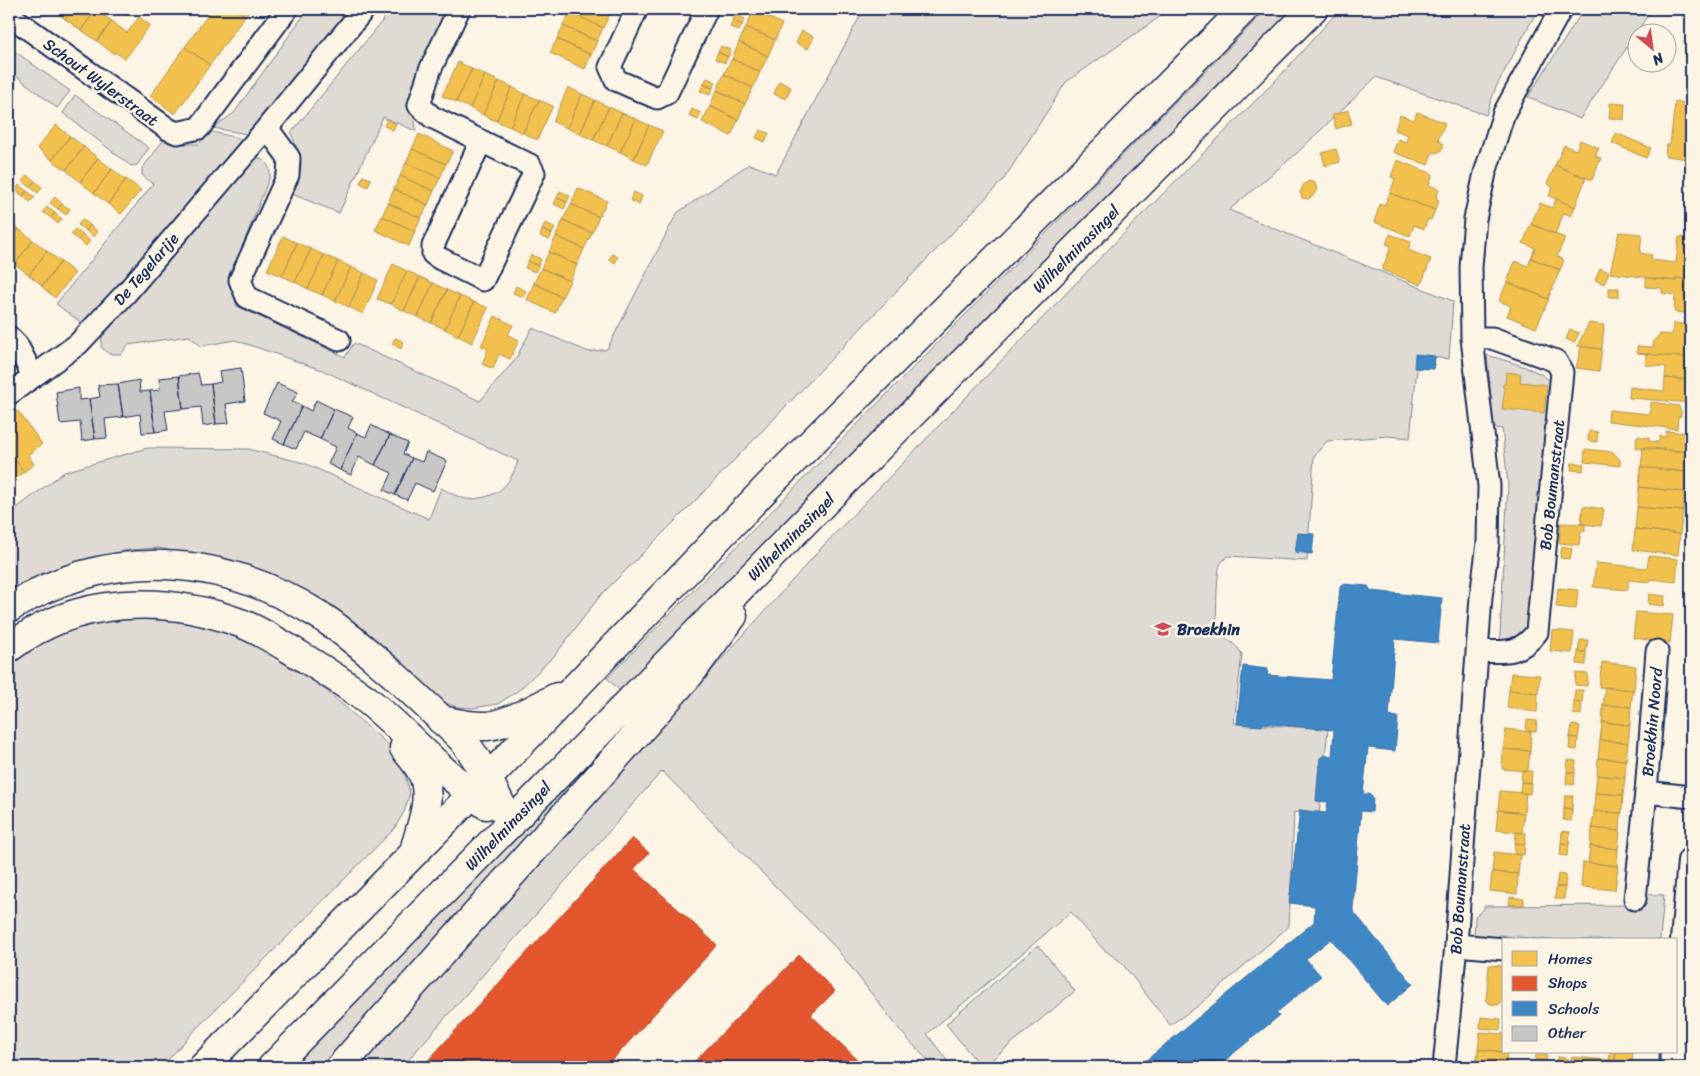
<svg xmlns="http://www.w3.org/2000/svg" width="1700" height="1076" font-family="Sriracha,sans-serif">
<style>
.green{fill:#dfdbd4;stroke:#7d8599}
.homes{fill:#f2c14e;stroke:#b29553}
.shops{fill:#e4572e;stroke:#a84b3c}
.schools{fill:#3f88c5;stroke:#346da6}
.building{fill:#c8c7c6;stroke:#1b2f5e}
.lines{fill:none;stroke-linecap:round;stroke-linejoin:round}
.minor-casing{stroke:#1b2f5e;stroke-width:25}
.tertiary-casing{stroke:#1b2f5e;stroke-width:30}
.primary-casing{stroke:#1b2f5e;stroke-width:31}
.minor{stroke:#fcf5e5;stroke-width:21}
.tertiary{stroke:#fcf5e5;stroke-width:26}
.primary{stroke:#fcf5e5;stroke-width:28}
.labels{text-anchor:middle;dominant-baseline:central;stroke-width:5;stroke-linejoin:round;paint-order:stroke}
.street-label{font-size:16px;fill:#1b2f5e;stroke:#fcf5e5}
.poi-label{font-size:16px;font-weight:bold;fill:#1b2f5e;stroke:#fcf5e5;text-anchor:start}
</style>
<rect width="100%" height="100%" fill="#fcf5e5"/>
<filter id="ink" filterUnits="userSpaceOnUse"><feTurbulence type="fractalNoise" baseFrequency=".02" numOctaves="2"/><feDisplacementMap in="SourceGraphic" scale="10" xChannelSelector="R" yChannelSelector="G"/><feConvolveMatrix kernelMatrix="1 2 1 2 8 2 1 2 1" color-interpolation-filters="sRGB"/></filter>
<g filter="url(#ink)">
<path class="green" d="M308,9H353L312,62L247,134L213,128L234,113Z
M392,9H440V16L446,19L412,94L416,131L383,117L339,213L292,194C305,163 303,164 291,133Z
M864,9H933L945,15L955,9H1171L1066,82L1004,179L694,502L600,596L555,655L519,690L498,704L473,708L457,707L431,698L212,561L159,548L128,550L74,562L28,580L9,592V514L64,472L147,448L248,449L304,463L429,519L441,488C449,492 457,497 466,499C473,500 478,498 485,497C505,491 511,480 518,461L322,370L235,340L201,346L189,336L128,345L121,354H109L101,347L102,337L119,317L247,162L257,157C267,162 270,166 270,176L229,280L237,306L345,357L354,343L480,401L515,360L532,328L589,352L607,349L677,213L749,164L776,174Z
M1267,9H1295L623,694L607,678Z
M1340,9H1538L1496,87L1486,115L1376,77L1297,153L1229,210L1453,301L1449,359L1421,356L1417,368L1410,438L1388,436L1327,441L1314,456L1307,561L1228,556C1225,559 1221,562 1220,565C1217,571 1215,622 1218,628C1224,639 1236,643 1242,654L1234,723L1328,729L1319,814L1294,812L1289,926L1198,1006L1170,1025L1121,962L1103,949L1071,912L927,1034L952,1067H934L903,1034L836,948L662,771L402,1067H349L552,838L678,708L824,545L1131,226L1278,78Z
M1584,9H1652L1580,119L1528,97Z
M9,47L70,91L57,108L9,70Z
M75,95L149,148L137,165L131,166L63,113Z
M212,132L248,140L137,270L83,324L56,304L153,184L142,175V169L165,138L175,144H198Z
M1487,355C1503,360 1544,370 1551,383L1530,623C1521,637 1517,640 1501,643L1500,635L1508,484L1502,429L1494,428Z
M119,619L163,620L201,625L248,641L308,675L399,754L410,793L404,812L394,829L197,1028L161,1067H9V667L40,644L78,626Z
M678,673L332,1067H293Z
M1646,894L1664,895L1660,940H1551L1499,935L1498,937L1490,943L1474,941L1475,916L1484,909V906L1645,905Z
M1038,945L1075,991L983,1067H981L946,1024Z"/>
<path class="homes" d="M52,9H72L65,19Z
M72,9H95L96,10L81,30L65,19Z
M122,9H132L126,16L120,11Z
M212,9H235L245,16L210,65L185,47Z
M235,9H250L245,16Z
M571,9H597L610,14L603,28L570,12Z
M597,9H612L610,14Z
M96,10L112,21L97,41L81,30Z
M754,10L782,24L775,40L746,27Z
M570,12L603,28L597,41L563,26Z
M736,14L745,19L742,25L733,20Z
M139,17L150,25L125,59L115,52L114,54L97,41L112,21L127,33Z
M733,20L742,25L739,31L730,27Z
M563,26L597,41L591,55L557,39Z
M746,27L775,40L768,56L739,42Z
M802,31L814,37L808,49L796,43Z
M557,39L591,55L585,69L550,53Z
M739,42L768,56L760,72L732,59Z
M721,46L731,50L728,57L718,52Z
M185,47L210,65L175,114L150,96Z
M718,52L728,57L725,63L715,59Z
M732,59L760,72L753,88L724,74Z
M458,62L472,69L456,102L442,96Z
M472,69L485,75L470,108L456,102Z
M724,74L753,88L745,104L717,90Z
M485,75L499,81L483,115L470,108Z
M707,78L716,82L713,88L703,84Z
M499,81L512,87L496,121L483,115Z
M779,81L791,87L786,99L774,94Z
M703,84L713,88L710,95L700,91Z
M512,87L525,94L510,127L496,121Z
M568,87L582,94L567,128L553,122Z
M717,90L745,104L738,120L710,106Z
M525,94L539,100L523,133L510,127Z
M582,94L595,100L580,134L567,128Z
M539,100L553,106L537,140L523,133Z
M595,100L609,107L593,140L580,134Z
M1675,102L1691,103V147L1689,159L1665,156L1666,145H1670Z
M1610,103L1625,104L1624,120L1609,118Z
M710,106L738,120L731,136L702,122Z
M609,107L622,113L607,146L593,140Z
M692,109L701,113L698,120L689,116Z
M1348,110L1352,124L1336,129L1332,115Z
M1417,112L1445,123L1438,140L1443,144V149L1439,152L1432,153L1428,165L1393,152L1398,139L1406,142L1408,135L1395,130L1400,115L1414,120Z
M622,113L636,119L620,152L607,146Z
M387,119L396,124L393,130L384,126Z
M636,119L649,125L634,159L620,152Z
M56,125L70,136L52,160L37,148Z
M649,125L663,131L647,165L634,159Z
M760,130L769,133L765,142L756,138Z
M1616,133L1651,148L1646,158L1612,143Z
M419,134L453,151L446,164L412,149Z
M70,136L84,147L66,170L52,160Z
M1580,140L1599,148L1595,156L1601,158L1592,180L1555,165L1564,145L1576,150Z
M84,147L98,158L80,182L66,170Z
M412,149L446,164L440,178L406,163Z
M1336,149L1340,162L1325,166L1322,153Z
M98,158L112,169L94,193L80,182Z
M1397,160L1433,174L1429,185L1439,189L1436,199L1439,200L1435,210L1390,193L1395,179L1391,177Z
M406,163L440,178L434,191L400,176Z
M1555,165L1586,178L1575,207L1549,196L1553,187L1547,184Z
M112,169L126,180L108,204L94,193Z
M27,175L35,181L30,187L23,181Z
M363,176L371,179L368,187L360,183Z
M400,176L434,191L428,205L394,189Z
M126,179L141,190L121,214L108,204Z
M35,181L42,187L38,193L30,187Z
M1309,181L1315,183L1317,189L1313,196L1308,199L1302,198L1300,192L1304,184Z
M19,185L27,191L23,196L15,190Z
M578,188L607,201L599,217L571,204Z
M394,189L428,205L421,218L388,203Z
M27,191L35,197L30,202L23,196Z
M560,191L570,196L567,202L557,198Z
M634,192L642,196L639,205L630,200Z
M1390,193L1435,210L1431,220L1428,219L1424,229L1414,225L1410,236L1374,222L1380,204L1384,206Z
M55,197L62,204L58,209L50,203Z
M557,198L567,202L564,209L554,204Z
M1556,199L1575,207L1571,216L1564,213L1555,234L1531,224L1540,203L1552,208Z
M388,203L421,218L415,231L382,216Z
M62,204L70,209L66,215L58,209Z
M571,204L599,217L592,233L563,220Z
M47,207L55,213L51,218L43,212Z
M55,213L62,219L58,224L51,218Z
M382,216L415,231L409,246L375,230Z
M82,219L90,225L86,231L78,225Z
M563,220L592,233L584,249L556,236Z
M9,221L19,229L9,242Z
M545,223L555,227L552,234L542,230Z
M1531,224L1565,238L1557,256L1564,260L1560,270L1531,258L1535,248L1523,243Z
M90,225L98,232L94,237L86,231Z
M19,229L33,240L15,264L9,259V242Z
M75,229L83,235L78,240L71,234Z
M542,230L552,234L549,240L540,236Z
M1619,232L1642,234L1640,253L1652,255L1651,260L1676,263L1679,237L1691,238V280L1676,278V281L1610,273Z
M1390,234L1411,242L1408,250L1431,259L1421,285L1382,270L1391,246L1386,244Z
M83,235L90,241L86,246L78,240Z
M283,236L297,243L282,276L267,270Z
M556,236L584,249L577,265L549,252Z
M33,240L47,251L29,275L15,264Z
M297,243L311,249L295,282L282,276Z
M311,249L324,255L308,289L295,282Z
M47,251L61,262L43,286L29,275Z
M549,252L577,265L570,281L541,268Z
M612,254L618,257L615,263L609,260Z
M324,255L338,261L322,295L308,289Z
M531,255L541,259L538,266L528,261Z
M1531,258L1560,270L1548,299L1507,282L1515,261L1528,266Z
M338,261L351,267L335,301L322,295Z
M528,261L538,266L535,272L525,268Z
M61,262L75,273L55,298L41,286Z
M393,264L407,271L391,304L377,299Z
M351,267L364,273L349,307L335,301Z
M541,268L570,281L562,297L534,283Z
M1600,268L1609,272L1604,284L1595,280Z
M407,271L420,277L404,311L391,304Z
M364,273L378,280L363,314L349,307Z
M420,277L433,283L418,317L404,311Z
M1646,278L1676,281V278L1691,280V314L1674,312L1675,295L1662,293V288L1646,287Z
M1507,282L1549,299L1536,328L1507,316L1511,306L1499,301Z
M433,283L447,290L431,323L418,317Z
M534,283L562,297L555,313L527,300Z
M516,286L526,291L523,297L513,293Z
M1609,288H1619V297H1609Z
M447,290L460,296L445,329L431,323Z
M460,296L474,302L458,336L445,329Z
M474,302L488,308L472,343L458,336Z
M495,316L513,325L508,335L519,340L510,359L499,354L493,369L482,364L488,349L481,346Z
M1589,323L1604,325L1602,349L1577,346Z
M1673,323L1691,325V358L1637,353V346L1653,347L1654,340L1660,334L1672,335Z
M1570,329L1579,333L1574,343L1566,339Z
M395,338L404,342L401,349L392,344Z
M1581,347L1602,349L1599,371L1576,368Z
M1646,354L1691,358V380L1665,378L1666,367L1645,365Z
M1506,372L1521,374L1520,382L1547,385L1544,413L1502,409L1505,388H1503V384H1505Z
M1665,378L1691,380V403L1629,398L1630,387L1664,391Z
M1651,402L1679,406V408L1681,410V416L1678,417L1677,429L1608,421L1609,410L1650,414Z
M18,411L42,444L28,455L34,464L24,472L9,451V418Z
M1589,431L1598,432L1597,442L1588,441Z
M1666,431L1690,433L1687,452L1636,448L1637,436L1649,438V441L1659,442L1660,436L1666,437Z
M1643,447L1688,452L1686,472L1641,467Z
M1585,449L1613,452L1620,460V466L1584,462Z
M9,451L24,472L14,479L9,472Z
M1572,463L1584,464L1583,471L1571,470Z
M1641,467L1686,472L1684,492L1639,487Z
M1639,487L1684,492L1683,511L1637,507Z
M1583,506L1604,509L1601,526L1581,524Z
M1637,507L1683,511L1680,534L1635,529Z
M1561,523L1585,524V532L1581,531L1579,545L1559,543Z
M1635,529L1680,534L1678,555L1633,550Z
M1562,546L1572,548L1570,559L1560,558Z
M1649,556L1678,559L1676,582L1650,579V582L1628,580V590L1593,587L1596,563L1647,568Z
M1558,588L1578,590L1576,609L1556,607Z
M1649,594L1665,596L1664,606L1648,604Z
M1636,612L1673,615L1670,643L1633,638Z
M1552,630L1574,632L1572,653L1550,651Z
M1580,640H1588L1586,652H1578Z
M1578,652H1586V665L1577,664Z
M1602,662L1636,666L1634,690L1599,687Z
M1511,673L1540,675L1538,693L1509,690Z
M1576,673L1588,674L1587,686L1575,685Z
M1605,687L1633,690L1631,707L1603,705Z
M1509,690L1538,693L1537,712L1507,708Z
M1575,690H1583L1582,703L1574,702Z
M1574,702L1582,703L1581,715L1573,714Z
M1603,705L1631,707L1630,725L1602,722Z
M1527,720L1537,721L1536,732L1526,731Z
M1602,722L1630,725L1628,743L1600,740Z
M1572,725L1580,726L1578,738L1570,737Z
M1506,729L1531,732L1530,751L1503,749Z
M1570,737L1578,738L1577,750L1569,749Z
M1600,740L1628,743L1626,760L1598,758Z
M1503,749L1530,751L1528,771L1502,769Z
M1598,758L1626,760L1625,778L1597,775Z
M1568,760L1576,761L1575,773L1567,772Z
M1522,771H1532L1531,783L1521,782Z
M1567,772L1575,773L1574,785L1566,784Z
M1597,775L1625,778L1623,795L1595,793Z
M1521,782L1531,783L1530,794L1520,793Z
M1500,791L1526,793L1524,813L1498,810Z
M1595,793L1623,795L1622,813L1594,811Z
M1565,796H1573L1572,809L1564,808Z
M1564,808L1572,809L1571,821L1563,820Z
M1498,810L1524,813L1522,833L1496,830Z
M1594,811L1621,813L1620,831L1592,828Z
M1592,828L1620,831L1618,849L1590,846Z
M1562,831L1570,832L1569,844L1561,843Z
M1516,832L1526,833L1525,844L1515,843Z
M1515,843L1525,844L1524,855L1514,854Z
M1561,843L1569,844L1567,856L1560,855Z
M1590,846L1618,849L1617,866L1588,863Z
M1494,852L1520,855L1518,874L1492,872Z
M1583,862L1618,866L1615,890L1581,887Z
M1492,872L1518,874L1517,894L1490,891Z
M1558,874L1566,875L1565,887H1556Z
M1556,887H1565L1564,899H1555Z
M1510,897L1524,899V905H1509Z
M1489,965L1504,966L1503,1001L1498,1005L1490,1004L1486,1000Z
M1481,1017L1501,1019L1500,1030L1480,1028Z
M1480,1032L1504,1034V1052L1478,1049Z
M1478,1049L1507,1052L1506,1067L1476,1066Z
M1610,1052H1616L1615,1060H1609Z
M1616,1052H1633L1632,1062L1615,1060Z
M1536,1055H1547L1546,1061L1535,1060Z
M1557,1057L1568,1058L1567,1066L1556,1065Z
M1571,1057L1611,1060V1067H1570Z"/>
<path class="shops" d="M632,838L649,853L634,869L717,945L606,1067H422Z
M799,955L835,991L811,1015L865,1067H694L691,1065Z"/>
<path class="schools" d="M1415,354L1435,356L1434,369L1414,368Z
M1298,533L1314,534L1312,554L1295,552Z
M1343,584L1368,586L1371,591L1442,598L1438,643L1395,639L1389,716L1398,717L1395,751L1368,748L1363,794H1369L1373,798L1372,812L1361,811L1353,908V911L1413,984L1387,1006L1331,939L1306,959L1321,976L1276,1013L1279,1016L1217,1067H1138L1314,922L1315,906L1289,903L1300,810L1326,813L1328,802L1316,801L1318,775L1320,758L1324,755L1332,756L1334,730L1263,723L1262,726L1237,724L1243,666L1268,669L1267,675L1331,680L1340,587Z"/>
<path class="building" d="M241,368L245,401L226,404L229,423L216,424L211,384L221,382L219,371Z
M198,373L201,385L211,384L216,424L203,426L201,407L183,409L179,376Z
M179,376L183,409L165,411L168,430L155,432L150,391L160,390L159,378Z
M139,380L140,392L150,391L155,432L142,433L140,414L123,417L118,384Z
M277,383L298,392L292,402L302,406L284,444L273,439L281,421L263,413Z
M118,384L123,417L105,419L107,438L95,439L89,399L100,397L98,385Z
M79,388V400L89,399L95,439L82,441L80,422L60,424L56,392Z
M316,400L334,409L320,439L304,432L296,449L284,444L302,406L311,411Z
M334,409L353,417L348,428L357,433L340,470L328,464L336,447L320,439Z
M371,425L390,435L375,465L359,457L351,475L340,470L357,433L366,437Z
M390,435L408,443L403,454L412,458L395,495L384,490L392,473L375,465Z
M426,452L447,461L433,491L415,483L407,500L395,495L412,458L422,462Z"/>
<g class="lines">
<g class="minor-casing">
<path id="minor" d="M459,9L430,70L419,105L432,117L530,165L534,173L483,280L439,258L433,254V246L481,141
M637,9L610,67L616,80L657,98L667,93L707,9
M9,15L168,129L177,133L199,128L287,9
M9,337L17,345L33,376
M1472,338H1492L1556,361L1562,372L1537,632C1520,655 1504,652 1477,651
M339,340L247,297L240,280L288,175L289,158L267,128L364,9
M9,394L78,344L127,292L267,128
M1646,792L1691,797
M1635,899L1646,792L1657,651
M1456,945L1504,949
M1444,1067L1456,945L1481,597L1488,543L1489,486L1472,338L1471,267L1475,219L1485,173L1504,113L1561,9"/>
</g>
<g class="tertiary-casing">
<path id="tertiary" d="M1676,1031L1691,861
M1673,1067L1674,1052"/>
</g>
<g class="primary-casing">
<path id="primary" d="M9,608C110,546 220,553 319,615C346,632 369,654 393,674C409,689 424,703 440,718C447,725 455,732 462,739C481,762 497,798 511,824
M9,648C76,596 166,594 243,624C265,633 286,647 306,659C327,672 347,685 366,699C392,720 415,744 439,766C454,780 470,792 486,805
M441,720C456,723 472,727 488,726C510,723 537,707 557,697
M404,748C410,756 418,764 422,773C434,797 420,828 414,851
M203,1067L487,779L775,479L1092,163L1244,9
M272,1067L795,532L1313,9
M340,1067L690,674L733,616"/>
</g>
<use href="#minor" class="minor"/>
<use href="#tertiary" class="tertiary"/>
<use href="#primary" class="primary"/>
</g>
</g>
<defs>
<g id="school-bare" transform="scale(1.35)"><path d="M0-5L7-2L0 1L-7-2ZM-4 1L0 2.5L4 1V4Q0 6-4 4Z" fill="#d1495b" stroke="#fcf5e5" stroke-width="2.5" paint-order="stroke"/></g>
</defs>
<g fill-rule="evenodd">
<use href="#school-bare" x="1163" y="629"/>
</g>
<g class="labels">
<g class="street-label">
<text transform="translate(101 82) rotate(36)">Schout Wylerstraat</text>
<text transform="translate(1076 249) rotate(-45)">Wilhelminasingel</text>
<text transform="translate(146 269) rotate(-49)">De Tegelarije</text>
<text transform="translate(1552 485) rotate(-84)">Bob Boumanstraat</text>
<text transform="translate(791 537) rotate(-45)">Wilhelminasingel</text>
<text transform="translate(1652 722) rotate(-85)">Broekhin Noord</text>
<text transform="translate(508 826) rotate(-46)">Wilhelminasingel</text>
<text transform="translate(1460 889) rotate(-86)">Bob Boumanstraat</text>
</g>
<g class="poi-label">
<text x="1177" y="629">Broekhin</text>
</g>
</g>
<rect width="1700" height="1076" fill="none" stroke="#fcf5e5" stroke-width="30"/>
<rect x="15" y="15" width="1670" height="1046" fill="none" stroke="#1b2f5e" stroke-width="2" filter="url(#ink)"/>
<rect x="1502" y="938" width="175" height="115" fill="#fcf5e5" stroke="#a2a6af"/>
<rect x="1512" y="951" width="25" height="15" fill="#f2c14e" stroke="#a2a6af"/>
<text x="1548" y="964" font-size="15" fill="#1b2f5e">Homes</text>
<rect x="1512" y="976" width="25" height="15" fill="#e4572e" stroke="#a2a6af"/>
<text x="1548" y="988" font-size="15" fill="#1b2f5e">Shops</text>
<rect x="1512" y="1001" width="25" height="15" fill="#3f88c5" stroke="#a2a6af"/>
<text x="1548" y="1014" font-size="15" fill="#1b2f5e">Schools</text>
<rect x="1512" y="1026" width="25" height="15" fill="#c8c7c6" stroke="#a2a6af"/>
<text x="1548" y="1038" font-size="15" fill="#1b2f5e">Other</text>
<g transform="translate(1652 48) rotate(151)"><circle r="24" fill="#fcf5e5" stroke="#a2a6af"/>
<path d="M0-4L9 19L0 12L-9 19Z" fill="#d1495b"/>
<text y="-8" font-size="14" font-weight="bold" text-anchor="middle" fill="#1b2f5e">N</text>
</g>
</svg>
